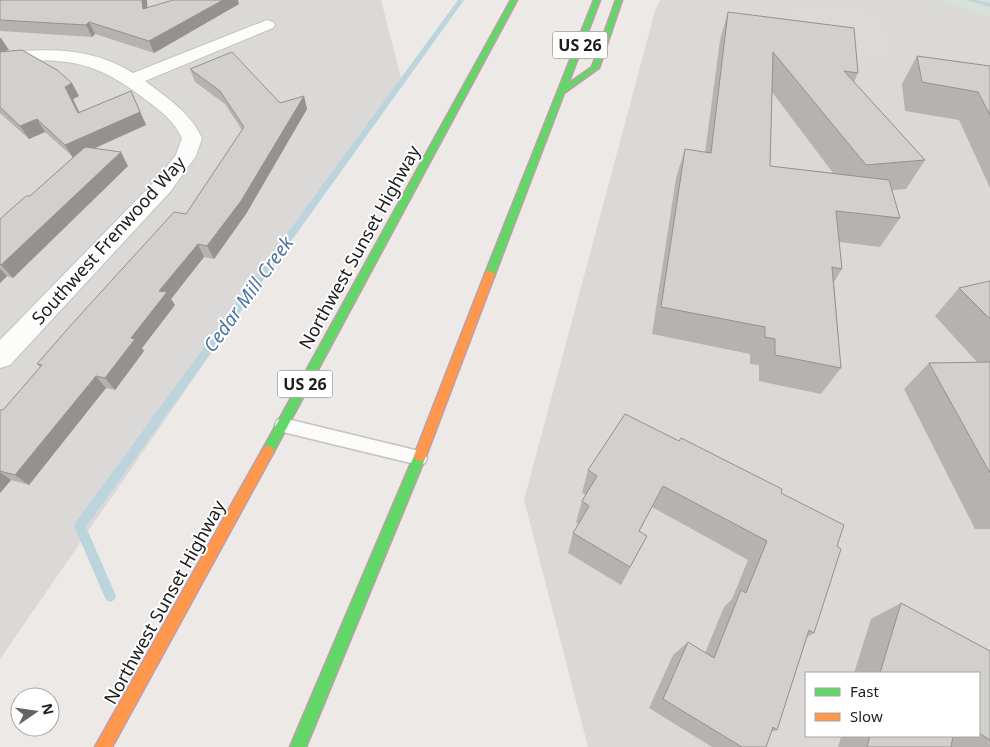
<svg xmlns="http://www.w3.org/2000/svg" width="990" height="747" font-family="'Noto Sans',sans-serif">
<style>
.residential{fill:#dbd9d7;fill-rule:evenodd}
.wetland{fill:#d5e1d9}
.parking{fill:#dcdad9}
.lines{fill:none;stroke-linecap:round;stroke-linejoin:round}
.stream{fill:#bcd5dc;fill-rule:evenodd}
.lane-casing{stroke:#c4c3c2;stroke-width:3}
.street-casing{stroke:#c4c3c2;stroke-width:2}
.fast-casing{stroke:#be9fa8;stroke-width:3}
.slow-casing{stroke:#be9fa8;stroke-width:3}
.lane{fill:#fcfcfb;fill-rule:evenodd}
.street{fill:#fcfcfb;fill-rule:evenodd}
.fast{fill:#63d668;fill-rule:evenodd}
.slow{fill:#ff974d;fill-rule:evenodd}
.wall{fill:#b5b3b0;fill-rule:evenodd}
.shaded-wall{fill:#939290}
.building{fill:#d2d0cd;stroke:#939290}
.labels{text-anchor:middle;dominant-baseline:central;stroke-width:4;stroke-linejoin:round;paint-order:stroke}
.shield{fill:#fff;stroke:#616161;stroke-width:1}
.shield-label{font-size:16px;font-weight:bold;fill:#1d1d1d}
.street-label{font-size:18px;fill:#1d1d1d;stroke:#fff}
.water-label{font-size:19px;font-style:italic;fill:#4e769f;stroke:#fff}
</style>
<rect width="100%" height="100%" fill="#ece9e6"/>
<path class="residential" d="M0,0H381L401,78L0,659Z
M660,0H990V747H588L524,500L655,11ZM806,673H979V736H806Z"/>
<path class="wetland" d="M939,0H990V17Z"/>
<path class="parking" d="M786,0L866,7L869,15L884,17L896,62L727,40L730,9L786,15Z"/>
<g class="lines">
<path class="stream" d="M458,0H464L86,527L116,596L114,600L110,602L106,600L74,526L76,522Z
M967,0H977L990,3V7Z"/>
<g class="lane-casing">
<path id="lane" d="M283,418L419,451L425,453L427,458L425,463L419,465L283,432L277,430L275,425L277,420Z"/>
</g>
<g class="street-casing">
<path id="street" d="M267,20L273,22L275,25L273,28L145,81C167,98 190,112 202,138L196,156L170,192L10,365L0,368V340L154,182L176,155L182,138C174,121 161,111 146,100C94,59 64,57 0,63V53C46,48 92,47 133,73Z"/>
</g>
<g class="fast-casing">
<path id="fast" d="M511,0H517L272,455L268,456L264,455L262,451L264,447Z
M594,0H600L568,84L592,67L616,0H622L599,68L564,93L495,274L494,277H486L485,274Z
M420,451L424,452L426,456L306,747H290L414,456L416,452Z"/>
</g>
<g class="slow-casing">
<path id="slow" d="M490,270L495,274L426,456L424,460L420,461L416,460L414,456L485,274Z
M268,446L272,447L274,451L272,455L112,747H95L264,447Z"/>
</g>
<use href="#lane" class="lane"/>
<use href="#street" class="street"/>
<use href="#fast" class="fast"/>
<use href="#slow" class="slow"/>
</g>
<path class="wall" d="M0,0H147V7L239,4L154,53L95,34L92,37L0,31Z
M728,12L858,73L854,82L925,160L906,189L892,190L900,218L880,247L839,242L842,269L834,282L841,368L821,394L759,381V365L750,364V354L652,334L676,178L685,149L705,153L720,40ZM772,92L833,173L770,166Z
M0,52L79,96L73,99L79,112L131,91L146,125L94,148L128,166L13,278L7,276L0,283V219L30,196L73,157L45,132L29,139L0,113Z
M917,56L990,66V188L959,120L905,111L902,84Z
M190,69L280,103L304,96L307,109L246,214L214,259L204,257L171,299L175,305L142,348L144,351L115,390L106,388L29,485L11,480L0,493V410H3L40,367L37,364L186,214L242,130L225,104L195,82Z
M990,281V529H975L904,389L929,363L977,362L935,316L959,288Z
M588,470L781,493L837,546L814,633L807,637L777,730L771,732L766,747H712L649,708L673,655L688,642L705,653L724,607L732,599L748,560L652,507L639,532L647,536L621,585L568,553L573,533L578,524L576,522L582,501L586,495L582,493Z
M901,603L990,651V747H838L841,737L839,736H979V673H854L871,619Z"/>
<path class="shaded-wall" d="M142,0H147L148,21L143,9Z
M223,0H238L239,4L154,53L149,41Z
M89,22L95,34L92,37L86,25Z
M0,38H1L9,50L0,52Z
M72,83L79,96L73,99L85,125L78,113L65,87Z
M131,91L146,125L73,158L65,145Z
M304,96L307,109L246,214L214,259L207,246Z
M37,119L45,132L29,139L20,126Z
M121,152L128,166L13,278L1,265Z
M198,244L204,257L171,299L175,305L142,348L144,351L115,390L105,378L131,338L159,291Z
M0,269L7,276L0,283Z
M96,376L106,388L29,485L15,475Z
M0,472L11,480L0,493Z"/>
<path class="building" d="M0,0H142L143,9L173,0H223L149,41L89,22L86,25L0,20Z
M728,12L854,28L858,73L844,71L925,160L866,165L773,52L770,166L889,180L900,218L836,211L842,269L832,267L841,368L775,355V339L765,337V327L661,307L685,149L711,153Z
M22,50L57,70L72,83L65,87L78,113L131,91L140,112L65,145L37,119L20,126L0,107V52Z
M232,52L280,103L304,96L241,201L207,246L198,244L159,291L167,292L131,338L135,339L105,378L96,376L15,475L0,471V410H3L42,365L37,364L71,325L174,212L186,214L244,127L220,91L190,69Z
M917,56L990,66V115L978,92L922,82Z
M85,147L121,152L1,265L0,264V219L26,196H30Z
M990,281V319L959,288Z
M990,362V473L929,363Z
M625,414L679,441L681,438L782,489L781,493L844,525L837,546L841,549L814,633L809,630L777,730L773,727L766,747H742L663,699L688,642L714,658L741,590L746,593L767,541L663,486L639,531L647,536L630,567L573,533L589,506L582,501L597,476L588,470Z
M901,603L990,651V740L979,733V673H880Z
M870,736H953L951,747H867Z"/>
<g class="labels">
<g class="shield">
<rect x="552.5" y="31.5" width="55" height="27" rx="4"/>
<rect x="277.5" y="370.5" width="55" height="27" rx="4"/>
</g>
<g class="shield-label">
<text x="580" y="45">US 26</text>
<text x="305" y="384">US 26</text>
</g>
<g class="street-label">
<text transform="translate(108 240) rotate(-48)">Southwest Frenwood Way</text>
<text transform="translate(359 247) rotate(-61)">Northwest Sunset Highway</text>
<text transform="translate(164 602) rotate(-61)">Northwest Sunset Highway</text>
</g>
<g class="water-label">
<text transform="translate(248 294) rotate(-54)">Cedar Mill Creek</text>
</g>
</g>
<rect x="805" y="672" width="175" height="65" fill="#ffffff" stroke="#a5a5a5"/>
<rect x="815" y="688" width="25" height="8" fill="#63d668" stroke="#a5a5a5"/>
<text x="850" y="697" font-size="15" fill="#1d1d1d">Fast</text>
<rect x="815" y="713" width="25" height="8" fill="#ff974d" stroke="#a5a5a5"/>
<text x="850" y="722" font-size="15" fill="#1d1d1d">Slow</text>
<g transform="translate(35 712) rotate(77)"><circle r="24" fill="#ffffff" stroke="#a5a5a5"/>
<path d="M0-4L9 19L0 12L-9 19Z" fill="#656463"/>
<text y="-8" font-size="14" font-weight="bold" text-anchor="middle" fill="#1d1d1d">N</text>
</g>
</svg>
